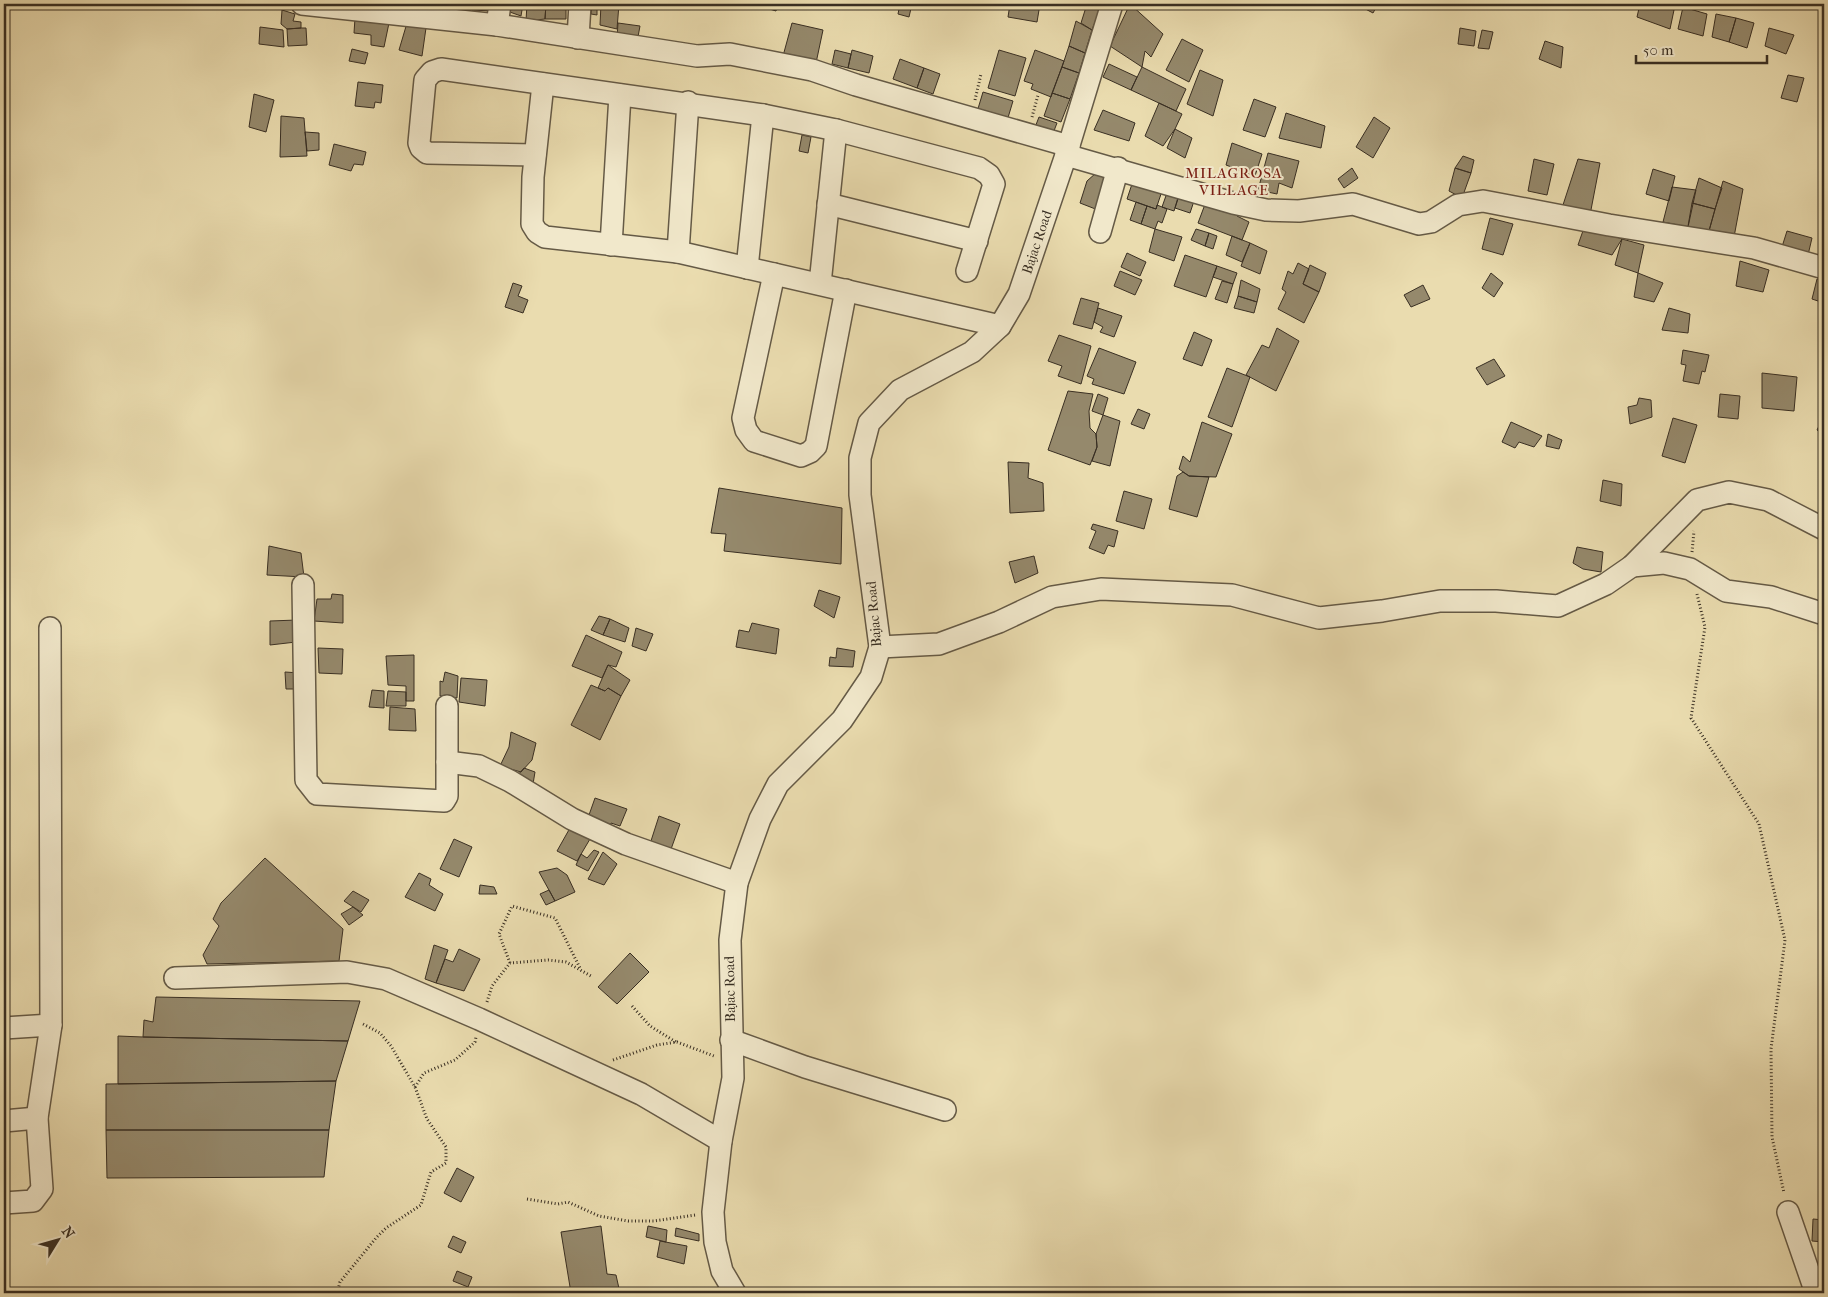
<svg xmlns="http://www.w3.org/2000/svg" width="1828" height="1297" font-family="'IM FELL French Canon',serif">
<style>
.building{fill:#95896c;stroke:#392f23}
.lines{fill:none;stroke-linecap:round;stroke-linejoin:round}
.minor-casing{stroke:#655a46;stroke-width:24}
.path{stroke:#392f23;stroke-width:3;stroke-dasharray:1 2.5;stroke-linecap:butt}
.minor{stroke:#f1e8cb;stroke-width:21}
.labels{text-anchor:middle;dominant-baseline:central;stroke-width:4;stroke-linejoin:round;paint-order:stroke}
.street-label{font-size:14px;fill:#392f23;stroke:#f1e8cb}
.neighbourhood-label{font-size:15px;letter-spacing:1px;fill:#7a1f14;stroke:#f1e8cb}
</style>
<rect width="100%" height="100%" fill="#eadcaf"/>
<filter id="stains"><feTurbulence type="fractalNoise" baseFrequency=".004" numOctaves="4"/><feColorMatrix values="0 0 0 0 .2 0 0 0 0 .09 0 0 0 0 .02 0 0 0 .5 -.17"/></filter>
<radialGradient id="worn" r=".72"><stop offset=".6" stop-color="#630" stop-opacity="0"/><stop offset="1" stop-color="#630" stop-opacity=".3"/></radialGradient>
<path class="building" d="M440,4H468V13L440,10Z
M473,4H492L491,11L472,10Z
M509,4H523L521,16L507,11Z
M527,4H546L545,19L526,21Z
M546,4H566V19H545Z
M587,4H597V15L591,14L592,6Z
M601,4H619L617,29L600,25Z
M753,4H778L776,11Z
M900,4H912L909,17L898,14Z
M1010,4H1040L1037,22L1008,17Z
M1087,4H1102L1092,30L1081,23Z
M1130,4L1163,34L1151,57L1145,51L1142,67L1110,46Z
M1356,4H1378L1373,13Z
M1640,4H1654L1674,10L1670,29L1637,17Z
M1683,7L1707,14L1703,36L1678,29Z
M282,10L295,14L293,21L301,22V28L287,29L281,24Z
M1716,14L1736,18L1729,42L1712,37Z
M355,18L389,23L384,47L371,45V35L354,33Z
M1736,18L1754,23L1747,48L1729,42Z
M1076,21L1092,30L1085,53L1069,46Z
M407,23L426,28L422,56L399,50Z
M618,23L640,26L637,42L617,38Z
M792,23L823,30L816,63L783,56Z
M260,27L283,30L284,47L259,44Z
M301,28H306L307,45L288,46L287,29Z
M1460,28L1476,31L1474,46L1458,44Z
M1769,28L1794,35L1786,54L1765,46Z
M1482,30L1493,32L1489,49L1478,48Z
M1182,39L1203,50L1189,82L1166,70Z
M1545,41L1563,47L1561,68L1539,59Z
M1069,46L1085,53L1079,73L1062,67Z
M352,49L368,53L365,64L349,61Z
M835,50L851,54L848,68L832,64Z
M852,50L873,56L869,73L848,68Z
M999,50L1026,58L1015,96L988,88Z
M1035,50L1064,61L1051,97L1031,89L1033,84L1024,81Z
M900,59L924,68L917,88L893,79Z
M1109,64L1137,77L1131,90L1103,77Z
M1062,67L1079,73L1070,99L1052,93Z
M1142,67L1186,89L1176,111L1131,90Z
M924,68L940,74L933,94L917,88Z
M1200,70L1223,80L1213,116L1187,104Z
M1788,75L1804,78L1797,102L1781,98Z
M358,82L383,85L381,103L375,102L374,108L355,106Z
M983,92L1013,101L1007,121L977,112Z
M1052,93L1070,99L1061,122L1044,116Z
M254,94L274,100L266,132L249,127Z
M1254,99L1276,107L1265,137L1243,130Z
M1159,103L1182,114L1175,129L1163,146L1145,136Z
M1103,110L1135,123L1129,141L1094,130Z
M1286,113L1325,126L1321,148L1279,138Z
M281,116L304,118L307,156L280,157Z
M1039,117L1057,123L1052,136L1034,130Z
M1374,117L1390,128L1373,158L1356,147Z
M1175,129L1192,138L1185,158L1167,148Z
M305,132L319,133V150L307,151Z
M802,135L811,137L808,153L799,151Z
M1232,143L1262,154L1255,176L1226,165Z
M334,144L366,152L363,165L354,164L351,171L329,165Z
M1268,153L1299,161L1292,188L1279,183L1277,194L1258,190Z
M1463,156L1474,160L1471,173L1455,168Z
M1534,159L1554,164L1547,195L1528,191Z
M1578,159L1600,163L1590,215L1562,208Z
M1352,168L1358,178L1344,188L1338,179Z
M1455,168L1471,173L1462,198L1449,191Z
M1653,169L1675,176L1669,201L1646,194Z
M1096,173L1110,180L1098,210L1080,203L1087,181Z
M1135,175L1164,185L1156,209L1127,199Z
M1699,178L1722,188L1715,209L1692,203Z
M1723,181L1743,189L1734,237L1709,231Z
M1672,187L1696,190L1688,227L1663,222Z
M1168,190L1179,194L1174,211L1162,207Z
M1181,190L1196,195L1190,213L1175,208Z
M1207,199L1235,209L1237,216L1249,222L1242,240L1198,223Z
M1136,202L1147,206L1141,224L1130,220Z
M1692,203L1715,209L1707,238L1687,232Z
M1157,205L1167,209L1162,223L1158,221L1155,229L1141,224L1147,206L1156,209Z
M1490,218L1513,224L1503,255L1482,249Z
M1585,225L1622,239L1612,255L1578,245Z
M1155,229L1182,237L1174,261L1149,252Z
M1196,229L1209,233L1205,246L1191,240Z
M1787,231L1812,238L1808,255L1781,250Z
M1209,233L1217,236L1213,249L1205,246Z
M1232,236L1250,243L1242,262L1226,255Z
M1622,239L1644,245L1638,273L1615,265Z
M1250,243L1267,251L1260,274L1241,266Z
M1127,253L1146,262L1140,276L1121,267Z
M1185,255L1217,266L1206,297L1174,286Z
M1740,261L1769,270L1763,292L1736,286Z
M1298,263L1309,269L1303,284L1319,292L1304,323L1278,309L1286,292L1282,289L1288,271L1293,274Z
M1310,265L1326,273L1319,292L1303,284Z
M1217,266L1237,273L1233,284L1213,277Z
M1120,271L1142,280L1135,295L1114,286Z
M1491,273L1503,283L1494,297L1482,288Z
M1638,273L1663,283L1654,302L1634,297Z
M1817,279L1824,280V303L1812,299Z
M1241,280L1260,289L1257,302L1238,296Z
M1222,281L1233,284L1227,303L1215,299Z
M513,283L522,286L518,296L528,300L523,313L505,307Z
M1423,285L1430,299L1411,307L1404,295Z
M1238,296L1257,302L1254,313L1234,308Z
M1081,298L1099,303L1092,329L1073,324Z
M1098,308L1122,316L1114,337L1100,332L1103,327L1094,322Z
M1669,308L1690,314L1688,333L1662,330Z
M1277,328L1299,341L1276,391L1246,375L1262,345L1269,348Z
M1194,332L1212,340L1202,366L1183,359Z
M1059,335L1091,346L1081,384L1058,376L1062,366L1048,361Z
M1099,348L1136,362L1124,394L1092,384L1094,379L1087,376Z
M1683,350L1709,355L1705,372L1702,371L1699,384L1683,381L1686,365L1681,364Z
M1494,359L1505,376L1487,385L1476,368Z
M1227,368L1250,377L1232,427L1208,417Z
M1762,373L1797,377L1794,411L1762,408Z
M1068,391L1093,394L1089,411L1090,428L1096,434L1097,447L1090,465L1048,450Z
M1098,394L1108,398L1103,415L1092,411Z
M1720,394L1740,396L1738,419L1718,417Z
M1639,398L1651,400L1652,417L1630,424L1628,407L1637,405Z
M1138,409L1150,414L1144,429L1131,424Z
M1103,415L1120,421L1110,466L1092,461L1097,447L1096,434Z
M1824,416V435L1817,430Z
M1673,418L1697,425L1685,463L1662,456Z
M1202,422L1232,434L1216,477L1189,476L1179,469L1183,456L1190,462Z
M1511,422L1542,436L1534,447L1519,442L1515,448L1502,442Z
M1548,434L1562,440L1559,449L1546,446Z
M1008,462L1029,463L1028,478L1043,483L1044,511L1010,513Z
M1183,472L1189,476L1209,477L1197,517L1169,509L1177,476Z
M1603,480L1622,484L1621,506L1600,501Z
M719,488L842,508L841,564L724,551L726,534L711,533Z
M1124,491L1152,499L1144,529L1116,521Z
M1093,524L1118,531L1114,547L1108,545L1104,554L1089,548L1096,531L1091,529Z
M269,546L301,553L304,577L267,575Z
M1577,547L1603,552L1601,572L1583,569L1573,563Z
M1034,556L1038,573L1015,583L1009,562Z
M819,590L840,597L834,618L814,606Z
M332,594L343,595V623L314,621L317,599H331Z
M599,616L610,619L603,635L591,630Z
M610,619L629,628L625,642L603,635Z
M297,620L296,642L270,645V621Z
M752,623L779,629L776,654L736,647L739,630L749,632Z
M636,628L653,634L646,651L632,646Z
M586,635L622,652L616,667L608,665L602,678L572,666Z
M318,648L343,649L342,674L319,673Z
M837,648L855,651L853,667L829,666L830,657L836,658Z
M414,655V701H406V686L388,685L386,656Z
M608,665L630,680L621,696L608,688L605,691L598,688Z
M285,672L300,673L299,689H286Z
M445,672L458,676L457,698L440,696V681L443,682Z
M461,678L487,680L485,706L459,702Z
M591,685L605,691L608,688L621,696L600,740L571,725Z
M372,690L384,691V708L369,707Z
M388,691L406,692V706H386Z
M390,707L415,709L416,731L389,730Z
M511,732L536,743L532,760L521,772L500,766L509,747Z
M524,768L535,772L533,784L515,778Z
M595,798L627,809L620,826L611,823L610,827L589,815Z
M659,816L680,824L670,852L650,844Z
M570,828L579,830L590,839L577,861L557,851Z
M454,839L472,847L459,877L440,869Z
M594,850L599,852L588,871L576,865L581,854L587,858Z
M603,852L617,864L604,885L588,879Z
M265,858L343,929L339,961L207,964L203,955L219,926L213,919L221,903Z
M557,868L567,875L575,892L555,901L539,872Z
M419,873L431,879L429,885L443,894L435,911L405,897Z
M480,885L494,887L497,894H479Z
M549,890L555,901L546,905L540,894Z
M353,891L369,900L361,912L344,901Z
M353,907L363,915L349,925L341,914Z
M434,945L448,950L436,983L425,979Z
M459,949L480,959L464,991L436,983L445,959L453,962Z
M630,953L649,972L617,1004L598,987Z
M156,997L360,1001L348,1041L143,1037L144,1020L153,1022Z
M118,1036L143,1037L348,1041L336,1081L118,1084Z
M336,1081L329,1130H106V1084Z
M106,1130H329L324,1177L107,1178Z
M457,1168L474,1177L461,1202L444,1193Z
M1813,1219L1824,1220V1242L1812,1241Z
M601,1226L607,1274L616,1275L620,1293H571L561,1232Z
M648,1226L667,1230L666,1242L646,1237Z
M676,1228L699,1234V1241L675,1236Z
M453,1236L466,1242L461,1253L448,1247Z
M660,1241L687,1246L684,1264L657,1257Z
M1824,1262V1277L1822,1278L1818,1264Z
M457,1271L472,1277L468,1287L453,1281Z"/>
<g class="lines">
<g class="minor-casing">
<g id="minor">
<path d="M302,4L497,25L697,56L730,54L812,70L856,85L1069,146"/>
<path d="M497,25L500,4"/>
<path d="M578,38L580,4"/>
<path d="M543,84L533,177L532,224L537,232L545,237L678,252L1000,326"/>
<path d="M535,155L427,153L421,148L419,143L425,80L432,72L441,69L763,115L836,130L979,168L989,175L994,184L967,271"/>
<path d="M1066,155L1233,203L1266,210L1299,211L1353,204L1419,224L1431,222L1458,205L1483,201L1609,225L1754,248L1824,268"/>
<path d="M828,204L977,241"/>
<path d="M1100,232L1118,168"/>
<path d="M611,245L620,95"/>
<path d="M678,252L688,102"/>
<path d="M747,268L763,115"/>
<path d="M774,274L743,418L746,430L754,441L801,456L810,452L816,446L846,290"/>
<path d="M820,284L836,130"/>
<path d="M1632,566L1664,563L1690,569L1726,591L1771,597L1824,614"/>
<path d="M303,585L306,780L317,794L444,801L447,796V706"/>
<path d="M880,647L939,644L999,622L1052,597L1101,589L1232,595L1319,618L1382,611L1440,601H1496L1558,606L1606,584L1632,566L1697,500L1729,492L1768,500L1824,529"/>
<path d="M447,762L479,766L510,781L572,819L626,844L737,883"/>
<path d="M175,978L347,972L386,979L479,1019L641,1094L721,1141"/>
<path d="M4,1028L51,1025"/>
<path d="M731,1040L805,1067L945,1110"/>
<path d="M4,1121L37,1118"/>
<path d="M4,1203L33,1201L42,1189L37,1118L51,1025L50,628"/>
<path d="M1788,1212L1816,1293"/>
<path id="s1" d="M735,1293L722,1271L715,1242L713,1212L721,1141L733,1078L730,940L737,883L760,819L778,784L842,720L871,677L880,647L860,495V458L869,423L900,390L972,352L1000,326L1019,294L1066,155L1112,4"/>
</g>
</g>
<path class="path" d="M975,100L981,74
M1032,117L1038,95
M1692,552L1694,531
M1697,594L1705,627L1691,718L1759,824L1785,940L1771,1049L1772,1137L1784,1193
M510,963L499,934L512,906L555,918L581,970
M487,1002L492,986L510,963L548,960L566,962L591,976
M632,1006L650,1026L676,1042
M613,1060L657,1045L677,1042L714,1056
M415,1087L424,1073L455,1060L475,1042L476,1037
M527,1199L558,1204L568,1202L599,1216L628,1221H654L695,1215
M337,1293L340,1282L376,1238L386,1228L421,1205L431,1172L446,1163V1147L427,1119L415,1087L391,1046L380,1033L363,1024"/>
<use href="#minor" class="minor"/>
</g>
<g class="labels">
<g class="street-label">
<text stroke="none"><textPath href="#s1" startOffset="1181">Bajac Road</textPath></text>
<text transform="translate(874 614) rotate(-95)">Bajac Road</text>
<text transform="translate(730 989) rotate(-91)">Bajac Road</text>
</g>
<g class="neighbourhood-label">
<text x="1234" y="173">MILAGROSA<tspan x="1234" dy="17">VILLAGE</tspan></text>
</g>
</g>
<rect width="1828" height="1297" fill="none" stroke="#eadcaf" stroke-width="20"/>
<rect x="5" y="5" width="1818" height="1287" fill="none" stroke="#392f23" stroke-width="2.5"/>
<rect x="10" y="10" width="1808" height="1277" fill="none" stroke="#392f23"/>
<g transform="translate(58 1240) rotate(53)" stroke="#f1e8cb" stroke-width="4" paint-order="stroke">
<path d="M0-4L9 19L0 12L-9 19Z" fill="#392f23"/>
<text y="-8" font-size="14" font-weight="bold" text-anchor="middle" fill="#392f23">N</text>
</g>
<path d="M1636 55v8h131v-8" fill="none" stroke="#392f23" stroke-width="2.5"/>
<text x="1643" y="55" font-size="15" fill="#392f23" stroke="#f1e8cb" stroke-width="4" paint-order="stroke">50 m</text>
<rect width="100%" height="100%" filter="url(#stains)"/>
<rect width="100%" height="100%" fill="url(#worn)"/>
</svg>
